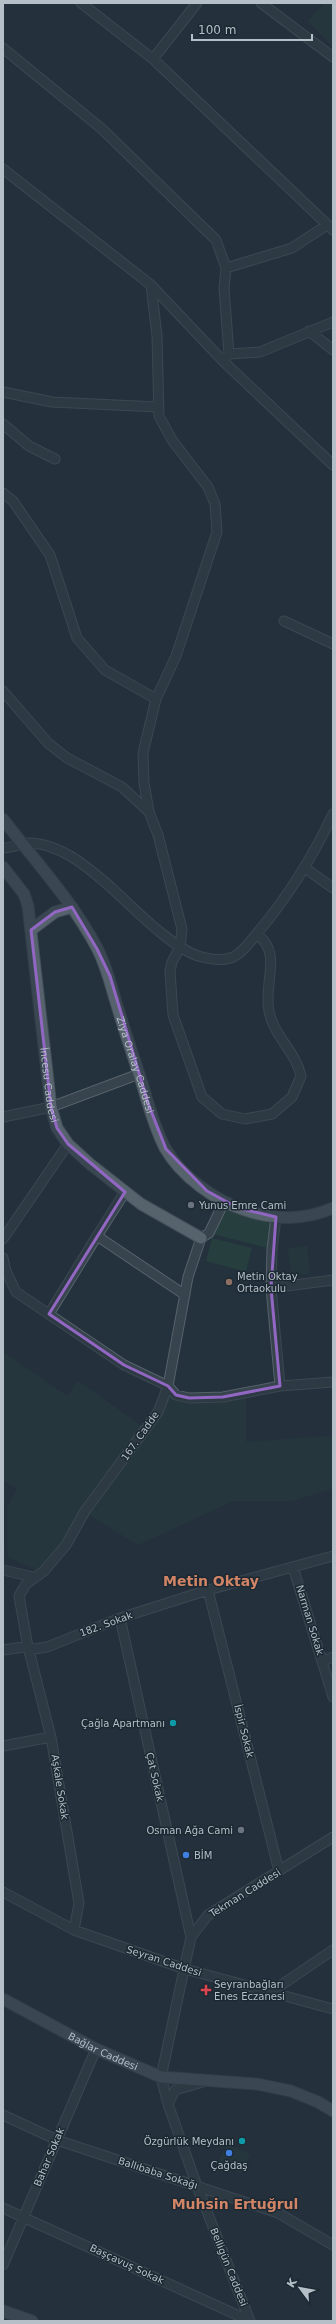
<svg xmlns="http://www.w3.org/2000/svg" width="336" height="2324" font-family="'DejaVu Sans',sans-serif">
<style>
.green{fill:#263e3d}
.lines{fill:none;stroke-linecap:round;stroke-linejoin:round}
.minor-casing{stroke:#56626b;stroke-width:11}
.major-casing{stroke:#414d56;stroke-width:13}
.minor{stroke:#38444d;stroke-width:9}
.major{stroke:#56636d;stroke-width:11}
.marked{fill:none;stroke:#9267c3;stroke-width:3;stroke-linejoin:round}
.worship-dot{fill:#6b7280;stroke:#1d2932;stroke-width:1.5}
.education-dot{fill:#8d6e63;stroke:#1d2932;stroke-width:1.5}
.culture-dot{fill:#0f9aa8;stroke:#1d2932;stroke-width:1.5}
.shop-dot{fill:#3f7fe0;stroke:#1d2932;stroke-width:1.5}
.health-dot{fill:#e0444e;stroke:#1d2932;stroke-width:1.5}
.labels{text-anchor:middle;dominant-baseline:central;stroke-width:3;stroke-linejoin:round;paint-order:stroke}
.street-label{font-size:10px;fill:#b4bfc8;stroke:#1d2932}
.poi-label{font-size:10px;fill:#b4bfc8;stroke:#1d2932;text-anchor:start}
.district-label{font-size:14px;font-weight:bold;fill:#d28566;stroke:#1d2932}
</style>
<rect width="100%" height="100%" fill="#24323d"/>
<path class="green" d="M325,3H333V47L308,21Z
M224,1202L276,1217L272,1249L209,1233Z
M212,1238L252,1248L246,1272L206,1261Z
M307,1246L310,1274L291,1275L288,1248Z
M3,1352L67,1396L78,1381L146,1429L168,1386L176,1395L246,1393V1442L333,1436V1488L293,1501H233L138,1545L85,1512L66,1545L37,1570L8,1557L7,1507L17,1489L3,1480Z
M227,2144L250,2154L241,2173L218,2163Z"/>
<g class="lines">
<g class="minor-casing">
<path id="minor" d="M81,3L153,59L333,230
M261,3L333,57
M3,48L102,129L216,240L226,268L224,288L229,354L223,361
M153,59L197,3
M3,169L151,285L223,361L333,465
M226,268L292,248L327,225
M151,285L157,336L159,416L172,440L208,487L215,504L217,532L176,656L156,699L143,753L144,783L149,812L158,835L182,929L180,947L172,962L170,971L173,1015L202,1097L222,1114L245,1119L272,1114L292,1097L301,1076C296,1052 273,1035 269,1011C263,982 283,954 257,934
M309,331L333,350
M229,354L260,352L333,322
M3,392L52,402L158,407
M3,424L29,446L55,459
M3,493L13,501L50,555L77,638L105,670L156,699
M284,621L333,644
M3,691L48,743L67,758L122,787L149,812
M3,848C13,848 22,842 32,843C61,845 85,865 106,883C130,904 169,946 198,956C209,959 223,962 233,957C244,952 251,940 259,931C289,895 313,856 333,814
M305,868L333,888
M3,1117L51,1107L139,1074
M125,1192L97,1236L185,1295
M276,1217L272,1249L271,1288L280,1386L333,1382
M3,1239L68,1144
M3,1258L6,1271L16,1292L124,1365L168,1386L176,1395L189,1398L223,1397L280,1386
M271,1288L333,1280
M49,1314L97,1236
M293,1567L333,1697
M3,1570L33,1577
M208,1590L279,1871
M120,1618L191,1937
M3,1650L24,1647L34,1649L47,1647L120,1618L208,1590L333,1556
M323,1661L333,1657
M3,1746L51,1737
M3,1892L74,1930L185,1969L333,2009
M74,1930L79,1903L51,1737L28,1647L19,1596L26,1584L44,1571L66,1545L85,1511L158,1412L168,1386L188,1277L201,1238L209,1233L224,1202
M271,1992L333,1950
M168,2104L175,2090L203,2082
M3,2115L57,2140L278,2213L333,2245
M3,2208L250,2321
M3,2265L96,2049
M250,2321L197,2186L168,2104L161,2077L191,1937L208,1915L333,1837"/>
</g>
<g class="major-casing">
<g id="major">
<path id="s1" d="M3,819C35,861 73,902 97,948C106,965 110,982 115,999C123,1026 132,1053 141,1080C148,1103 154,1127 165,1148C181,1176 215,1201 245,1210C275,1220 303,1221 333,1208"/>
<path id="s2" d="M3,867L24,894L28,906L51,1107L57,1128L68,1144L90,1164L141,1204L201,1238"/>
<path d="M31,930L55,912L72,907"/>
<path id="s3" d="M3,1999L96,2049L161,2077L257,2084L291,2091L318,2102L333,2111"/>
<path d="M3,2311L32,2321"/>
</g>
</g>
<use href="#minor" class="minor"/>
<use href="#major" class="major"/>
</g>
<path d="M0 0H336V2324H0ZM72,907L97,949L110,976L148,1103L166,1149L207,1191L238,1208L276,1217L271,1288L280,1386L223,1397L189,1398L176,1395L168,1386L124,1365L49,1314L125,1192L68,1144L57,1128L51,1107L31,930L55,912Z" fill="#24323d" fill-opacity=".55" fill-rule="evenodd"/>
<path class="marked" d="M72,907L97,949L110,976L148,1103L166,1149L207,1191L238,1208L276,1217L271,1288L280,1386L223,1397L189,1398L176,1395L168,1386L124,1365L49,1314L125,1192L68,1144L57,1128L51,1107L31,930L55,912Z"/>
<g class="worship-dot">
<circle cx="191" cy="1205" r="4"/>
<circle cx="241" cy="1830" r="4"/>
</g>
<circle class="education-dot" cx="229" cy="1282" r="4"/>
<g class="culture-dot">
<circle cx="173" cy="1723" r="4"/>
<circle cx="242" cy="2141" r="4"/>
</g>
<g class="shop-dot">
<circle cx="186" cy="1855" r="4"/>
<circle cx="229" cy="2153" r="4"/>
</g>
<path class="health-dot" d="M204 1984h4v4h4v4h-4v4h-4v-4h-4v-4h4z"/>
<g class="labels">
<g class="street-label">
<text stroke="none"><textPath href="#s1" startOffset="283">Ziya Oralay Caddesi</textPath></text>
<text stroke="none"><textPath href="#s2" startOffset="227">İncesu Caddesi</textPath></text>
<text transform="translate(140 1436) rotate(-55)">167. Cadde</text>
<text transform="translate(310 1620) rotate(73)">Narman Sokak</text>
<text transform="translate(106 1624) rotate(-20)">182. Sokak</text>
<text transform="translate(244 1731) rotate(76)">İspir Sokak</text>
<text transform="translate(155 1777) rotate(77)">Çat Sokak</text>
<text transform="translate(60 1787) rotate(81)">Aşkale Sokak</text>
<text transform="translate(245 1893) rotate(-32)">Tekman Caddesi</text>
<text transform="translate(164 1961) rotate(18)">Seyran Caddesi</text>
<text stroke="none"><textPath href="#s3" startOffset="113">Bağlar Caddesi</textPath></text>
<text transform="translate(49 2157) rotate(-67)">Bahar Sokak</text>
<text transform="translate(158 2173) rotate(18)">Ballıbaba Sokağı</text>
<text transform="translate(127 2264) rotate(25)">Başçavuş Sokak</text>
<text transform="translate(229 2267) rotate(68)">Belligün Caddesi</text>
</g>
<g class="poi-label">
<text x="199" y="1205">Yunus Emre Cami</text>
<text x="237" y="1276">Metin Oktay<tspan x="237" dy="12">Ortaokulu</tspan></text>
<text x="165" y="1723" text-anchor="end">Çağla Apartmanı</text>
<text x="233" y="1830" text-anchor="end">Osman Ağa Cami</text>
<text x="194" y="1855">BİM</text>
<text x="214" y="1984">Seyranbağları<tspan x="214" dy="12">Enes Eczanesi</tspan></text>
<text x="234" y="2141" text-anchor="end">Özgürlük Meydanı</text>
<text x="229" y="2165" text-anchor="middle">Çağdaş</text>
</g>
<g class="district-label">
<text x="211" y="1581">Metin Oktay</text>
<text x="235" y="2204">Muhsin Ertuğrul</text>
</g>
</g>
<rect width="336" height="2324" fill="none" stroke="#b4bfc8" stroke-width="8"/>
<g transform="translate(300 2288) rotate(302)" stroke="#1d2932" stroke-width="3" paint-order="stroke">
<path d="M0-3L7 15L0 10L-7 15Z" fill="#b4bfc8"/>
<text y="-6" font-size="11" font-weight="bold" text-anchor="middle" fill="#b4bfc8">K</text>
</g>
<path d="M192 34v6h120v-6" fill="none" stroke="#b4bfc8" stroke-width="2"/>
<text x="198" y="34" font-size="12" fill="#b4bfc8" stroke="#1d2932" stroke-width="3" paint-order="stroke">100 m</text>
</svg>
